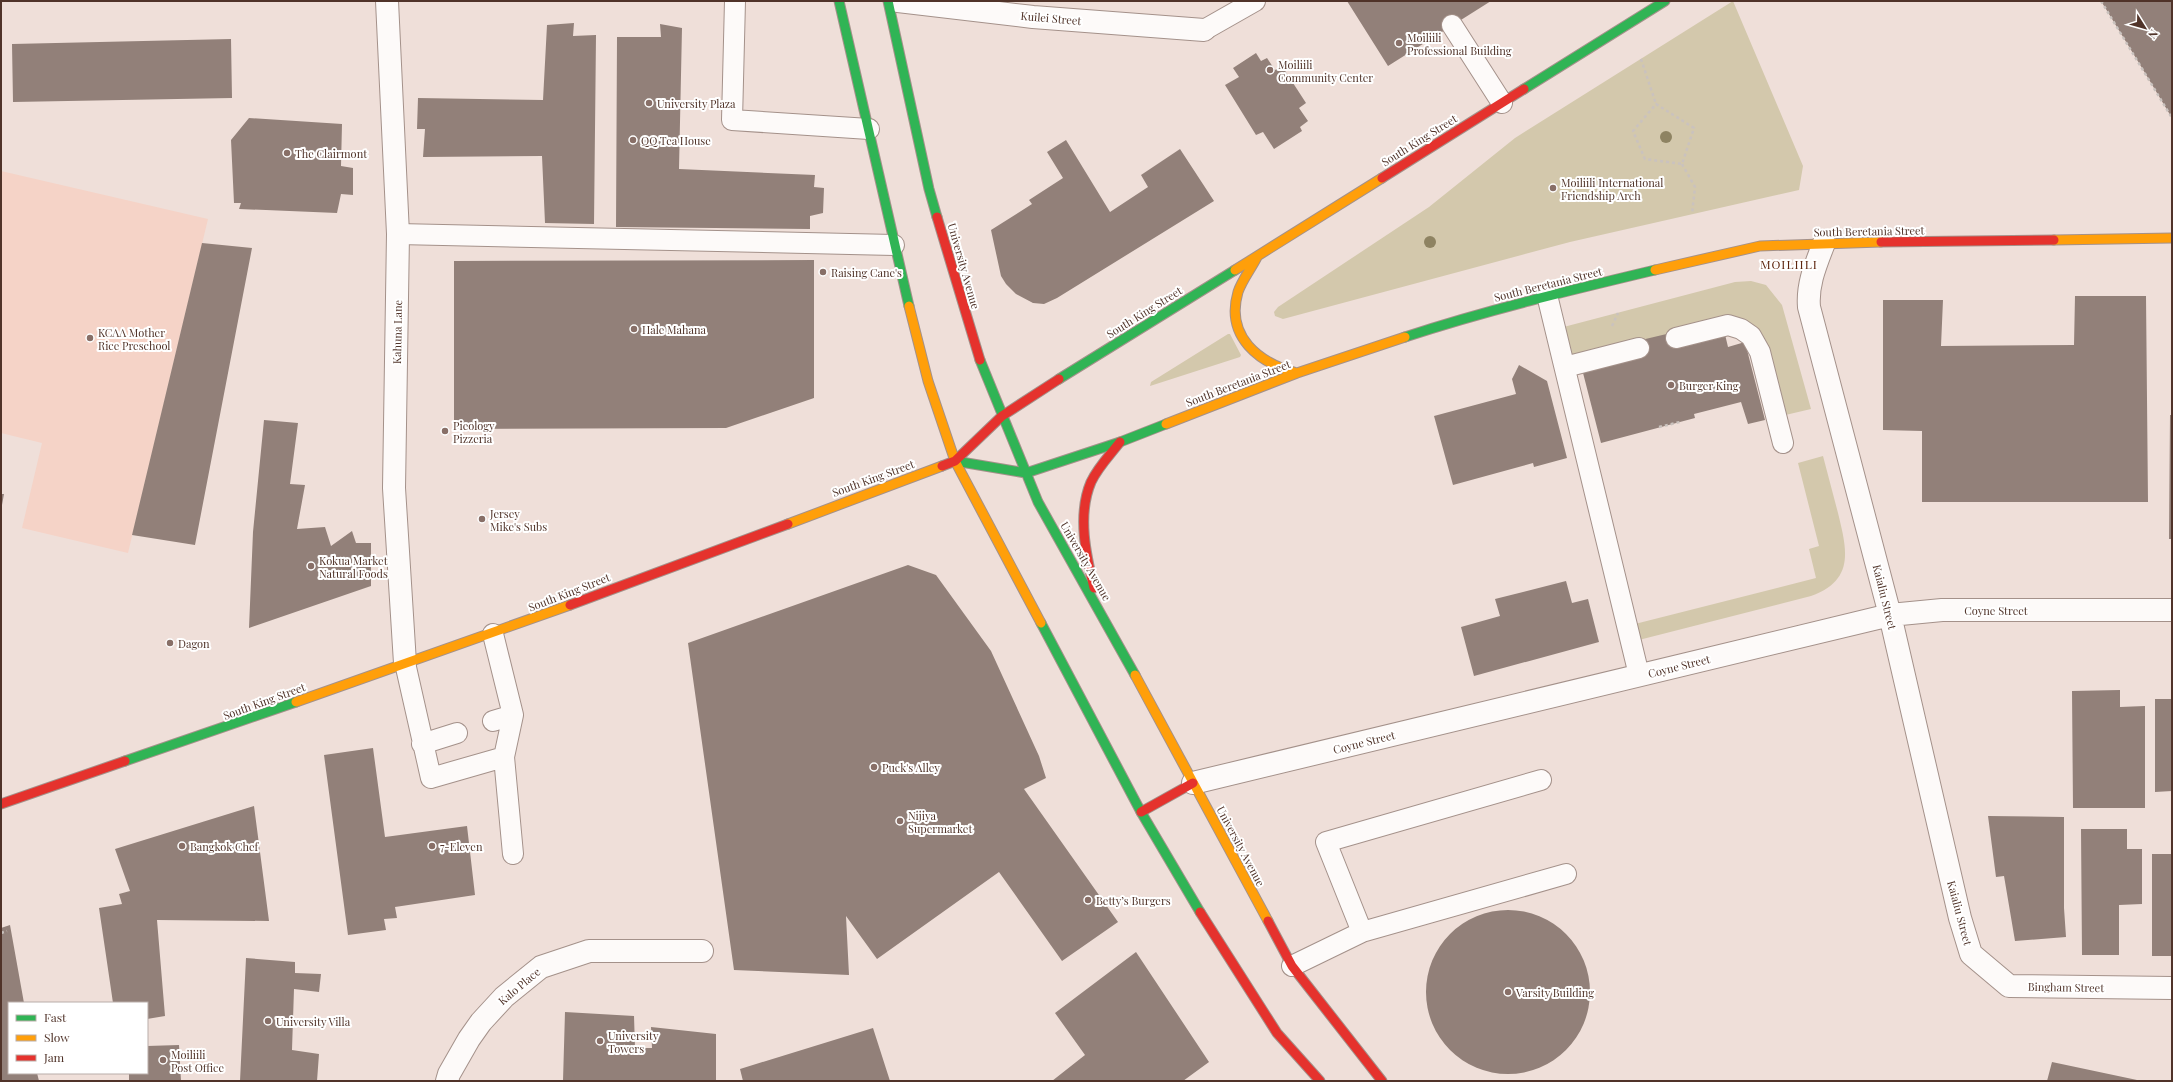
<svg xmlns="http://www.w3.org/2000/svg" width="2173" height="1082" font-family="'Playfair Display',serif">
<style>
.built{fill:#f5d3c7}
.green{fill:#d3c8ac}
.building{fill:#928079}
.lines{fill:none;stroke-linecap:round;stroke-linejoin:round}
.lane-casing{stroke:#a4918a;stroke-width:22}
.street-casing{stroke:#a4918a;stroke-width:24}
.fast-casing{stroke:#a4918a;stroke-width:11}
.slow-casing{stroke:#a4918a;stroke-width:11}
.jam-casing{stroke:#a4918a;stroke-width:11}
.path{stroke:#cac2be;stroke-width:2.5;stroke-dasharray:3 3;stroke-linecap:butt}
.lane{stroke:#fdfaf9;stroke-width:20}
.street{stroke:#fdfaf9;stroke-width:22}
.fast{stroke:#30b455;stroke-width:9}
.slow{stroke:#ff9f0a;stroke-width:9}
.jam{stroke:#e5322d;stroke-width:9}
.tree{fill:#8e8362}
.poi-dot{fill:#886f67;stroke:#fff;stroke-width:1.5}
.labels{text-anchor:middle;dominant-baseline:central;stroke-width:4;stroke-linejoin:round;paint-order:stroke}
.street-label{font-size:11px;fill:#503329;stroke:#fff}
.poi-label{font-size:11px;fill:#503329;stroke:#fff;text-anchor:start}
.neighbourhood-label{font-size:12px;letter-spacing:1px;fill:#5d240d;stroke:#fff}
</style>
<rect width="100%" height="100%" fill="#efdfd9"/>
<path class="built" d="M1,171L208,219L128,553L22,528L42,443L1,433Z"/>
<path class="green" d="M1733,1L1803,166L1799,190L1570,242L1283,319L1275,316L1274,312L1278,307L1429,207L1515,138Z
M1751,281L1766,285L1782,305L1811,409L1777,417L1741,329L1565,367L1556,329L1735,282Z
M1228,334H1230L1241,355L1240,357L1150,386L1151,382Z
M1823,456C1828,475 1833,494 1838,513C1847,550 1855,580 1811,596L1631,642L1627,626L1816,578L1809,549L1819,546L1798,463Z"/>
<path class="building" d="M1347,1H1491L1388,66Z
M2101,1H2172V118L2142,68Z
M574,23L573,36L596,35L594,224L545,223L542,156L423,157L425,129H417L418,98L543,100L547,25Z
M660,24L682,28L679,169L815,175L814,187L824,188L823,213L810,216V229L616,227L617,37H661Z
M231,39L232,98L13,102L12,44Z
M1256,53L1261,61L1267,58L1275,70L1282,66L1306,103L1299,108L1308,121L1300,127L1302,131L1274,149L1263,132L1256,135L1225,85L1239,77L1233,68Z
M249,118L342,124L341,166L353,168V195L341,194L337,213L239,209L241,203H234L231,140Z
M1066,140L1110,212L1148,187L1141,175L1180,149L1214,201L1057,298L1044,304L1033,303L1016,294L1006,284L1001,276L991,230L1032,204L1029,200L1063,178L1047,152Z
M202,243L252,248L195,545L132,535Z
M814,260V398L726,428L454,429V261Z
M2075,296H2146L2148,502H1922V431L1883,430V300H1943L1941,346L2074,345Z
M1723,326L1728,347L1745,342L1765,420L1748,424L1741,402L1694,414L1695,418L1601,443L1582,369L1637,341L1675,332Z
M1519,365L1547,381L1567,458L1534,467L1533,463L1453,485L1434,416L1516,394L1512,379Z
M2170,415H2172V539H2169Z
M264,420L298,423L290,484L305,485L297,529L325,527L331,546L352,531L356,543H371V586L249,628L253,532Z
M1,494H4L2,505H1Z
M908,565L936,575L991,651L1039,756L1046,778L1024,789L1118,922L1062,961L999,872L877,959L846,916L849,975L734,970L688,643Z
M1566,581L1572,603L1588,599L1599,642L1474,676L1461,627L1500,616L1495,599Z
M2120,690V707L2145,706V808H2073L2072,691Z
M2155,699H2172V791L2155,792Z
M373,748L385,837L467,826L475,895L395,907L397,918L384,919L386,930L348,935L324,755Z
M254,806L269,921L157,920L165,1016L147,1019V1003H113L99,908L122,904L119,894L130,891L115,849Z
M1988,816L2064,817V908L2066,937L2015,941L2004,876L1996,877Z
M2081,829H2127V849H2142V904L2119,905V955H2082Z
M2152,854H2172V956H2152Z
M1426 992a82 82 0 1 1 164 0a82 82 0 1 1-164 0Z
M10,925L24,1003H9V1073H37L39,1081H1V928Z
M1136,952L1209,1062L1183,1081H1052L1085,1055L1055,1013Z
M246,958L295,962V973L321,974L319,992L294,989L292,1050L319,1054L317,1081H240Z
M565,1012L634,1016L635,1048H652L651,1027L716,1034V1081H563Z
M873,1028L890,1081H743L740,1069Z
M179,1045L181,1081H129V1073H147V1046Z
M2052,1062L2137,1080V1081H2047Z"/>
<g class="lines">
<g class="lane-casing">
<path id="lane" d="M735,1L732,120L869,129
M1452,25L1502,103
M1204,30L1255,1
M398,234L894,245
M1547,295L1639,675
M1676,338L1728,325L1741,329L1751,336L1760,352L1783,443
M1565,367L1639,348
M493,634L513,715L504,757L513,854
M405,663L431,778L504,757
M493,721L513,715
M422,744L457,733
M1362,932L1566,874
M1292,966L1362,932L1326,842L1541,780"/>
</g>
<g class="street-casing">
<path id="street" d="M387,1L398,234L394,488L405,663
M898,1L1033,17L1204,30
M1824,243C1816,264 1807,284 1809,307L1890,615L1960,918L1971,954L2009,986L2172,988
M1193,783L1890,615L1942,610H2172
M447,1081L449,1074L469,1039L481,1022L504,997L541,967L589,951H702"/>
</g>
<g class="fast-casing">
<path id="fast" d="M839,1L909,306
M888,1L929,189L937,217
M1524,89L1665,1
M1405,337C1487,310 1571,290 1655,270
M980,360L1038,502L1135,675
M1059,379L1235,270
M955,461L1026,473L1120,442L1166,424
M1041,623L1141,812L1200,912
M125,761L296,702"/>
</g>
<g class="slow-casing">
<path id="slow" d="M2054,240L2172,238
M1257,257C1251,269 1242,280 1238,292C1225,337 1259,363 1297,373
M1235,270L1382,178
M1655,270L1760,246L1881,242
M909,306L928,381L955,461L1041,623
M1166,424L1297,373L1405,337
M788,524L942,466
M1135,675L1268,921
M296,702L570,605"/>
</g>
<g class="jam-casing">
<path id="jam" d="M1382,178L1524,89
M937,217L980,360
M1881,242L2054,240
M942,466L955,461L1002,416L1059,379
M1094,588C1086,555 1077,515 1091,482C1098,467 1110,455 1120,442
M570,605L788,524
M1,804L125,761
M1141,812L1193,783
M1200,912L1277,1033L1320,1081
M1268,921L1292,966L1382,1081"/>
</g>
<path class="path" d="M2101,1L2172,118
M1641,59L1656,104
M1656,104L1694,128L1682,164L1645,159L1633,131Z
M1682,164L1695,187L1692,214
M1612,326L1618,313
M1659,427L1680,422
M1,933L7,931"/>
<use href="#lane" class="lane"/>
<use href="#street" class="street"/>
<use href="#fast" class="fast"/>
<use href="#slow" class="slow"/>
<use href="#jam" class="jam"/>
</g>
<g class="tree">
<circle cx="1666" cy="137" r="6"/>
<circle cx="1430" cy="242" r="6"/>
</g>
<g class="poi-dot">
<circle cx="1399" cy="43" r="4"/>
<circle cx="1270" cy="70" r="4"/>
<circle cx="649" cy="103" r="4"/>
<circle cx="633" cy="140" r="4"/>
<circle cx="287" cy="153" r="4"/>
<circle cx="1553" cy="188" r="4"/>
<circle cx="823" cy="272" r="4"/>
<circle cx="634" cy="329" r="4"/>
<circle cx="90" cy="338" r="4"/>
<circle cx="1671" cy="385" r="4"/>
<circle cx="445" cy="431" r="4"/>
<circle cx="482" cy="519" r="4"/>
<circle cx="311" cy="566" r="4"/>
<circle cx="170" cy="643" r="4"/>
<circle cx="874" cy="767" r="4"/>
<circle cx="900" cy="821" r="4"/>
<circle cx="182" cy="846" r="4"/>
<circle cx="432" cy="846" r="4"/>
<circle cx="1088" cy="900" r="4"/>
<circle cx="1508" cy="992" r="4"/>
<circle cx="268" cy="1021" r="4"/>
<circle cx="600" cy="1041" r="4"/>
<circle cx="163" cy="1060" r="4"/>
</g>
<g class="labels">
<g class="street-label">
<text transform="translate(1051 18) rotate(5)">Kuilei Street</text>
<text transform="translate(1419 140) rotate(-32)">South King Street</text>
<text transform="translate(1869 231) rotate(-1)">South Beretania Street</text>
<text transform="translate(964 266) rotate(74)">University Avenue</text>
<text transform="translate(1548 284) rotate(-14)">South Beretania Street</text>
<text transform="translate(1144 312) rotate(-32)">South King Street</text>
<text transform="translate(397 332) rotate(-89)">Kahuna Lane</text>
<text transform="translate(1238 383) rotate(-21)">South Beretania Street</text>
<text transform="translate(873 478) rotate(-20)">South King Street</text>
<text transform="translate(1086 561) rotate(60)">University Avenue</text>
<text transform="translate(569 592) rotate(-21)">South King Street</text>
<text transform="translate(1885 597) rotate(76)">Kaialiu Street</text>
<text x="1996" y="610">Coyne Street</text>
<text transform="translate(1679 666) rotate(-14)">Coyne Street</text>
<text transform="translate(264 701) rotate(-20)">South King Street</text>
<text transform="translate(1364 742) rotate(-14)">Coyne Street</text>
<text transform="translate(1241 846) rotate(62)">University Avenue</text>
<text transform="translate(1960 913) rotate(75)">Kaialiu Street</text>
<text transform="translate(519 986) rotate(-40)">Kalo Place</text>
<text transform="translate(2066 987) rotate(1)">Bingham Street</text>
</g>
<g class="poi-label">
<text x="1407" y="37">Moiliili<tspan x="1407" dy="13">Professional Building</tspan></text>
<text x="1278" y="64">Moiliili<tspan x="1278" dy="13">Community Center</tspan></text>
<text x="657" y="103">University Plaza</text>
<text x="641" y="140">QQ Tea House</text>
<text x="295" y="153">The Clairmont</text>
<text x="1561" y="182">Moiliili International<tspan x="1561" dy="13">Friendship Arch</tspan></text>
<text x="831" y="272">Raising Cane's</text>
<text x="642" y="329">Hale Mahana</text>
<text x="98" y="332">KCAA Mother<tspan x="98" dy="13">Rice Preschool</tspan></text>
<text x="1679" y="385">Burger King</text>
<text x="453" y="425">Pieology<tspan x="453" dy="13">Pizzeria</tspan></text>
<text x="490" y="513">Jersey<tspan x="490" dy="13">Mike's Subs</tspan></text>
<text x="319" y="560">Kokua Market<tspan x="319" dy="13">Natural Foods</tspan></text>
<text x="178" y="643">Dagon</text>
<text x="882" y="767">Puck's Alley</text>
<text x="908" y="815">Nijiya<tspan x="908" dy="13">Supermarket</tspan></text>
<text x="190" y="846">Bangkok Chef</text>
<text x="440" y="846">7-Eleven</text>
<text x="1096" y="900">Betty’s Burgers</text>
<text x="1516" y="992">Varsity Building</text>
<text x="276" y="1021">University Villa</text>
<text x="608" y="1035">University<tspan x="608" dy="13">Towers</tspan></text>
<text x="171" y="1054">Moiliili<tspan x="171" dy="13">Post Office</tspan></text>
</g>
<g class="neighbourhood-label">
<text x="1789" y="264">MOILIILI</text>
</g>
</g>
<rect width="2173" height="1082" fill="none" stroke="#503329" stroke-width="4"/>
<rect x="8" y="1002" width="140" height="72" fill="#ffffff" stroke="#b9ada9"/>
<rect x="16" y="1015" width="20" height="6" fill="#30b455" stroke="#b9ada9"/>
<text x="44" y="1022" font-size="12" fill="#503329">Fast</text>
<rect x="16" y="1035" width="20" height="6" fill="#ff9f0a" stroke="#b9ada9"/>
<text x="44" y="1042" font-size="12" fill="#503329">Slow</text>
<rect x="16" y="1055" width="20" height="6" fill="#e5322d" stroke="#b9ada9"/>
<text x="44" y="1062" font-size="12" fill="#503329">Jam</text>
<g transform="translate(2145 28) rotate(127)" stroke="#ffffff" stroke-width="3" paint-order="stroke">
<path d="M0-3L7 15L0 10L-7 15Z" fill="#503329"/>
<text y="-6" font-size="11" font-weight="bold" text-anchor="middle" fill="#503329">N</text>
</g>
</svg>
